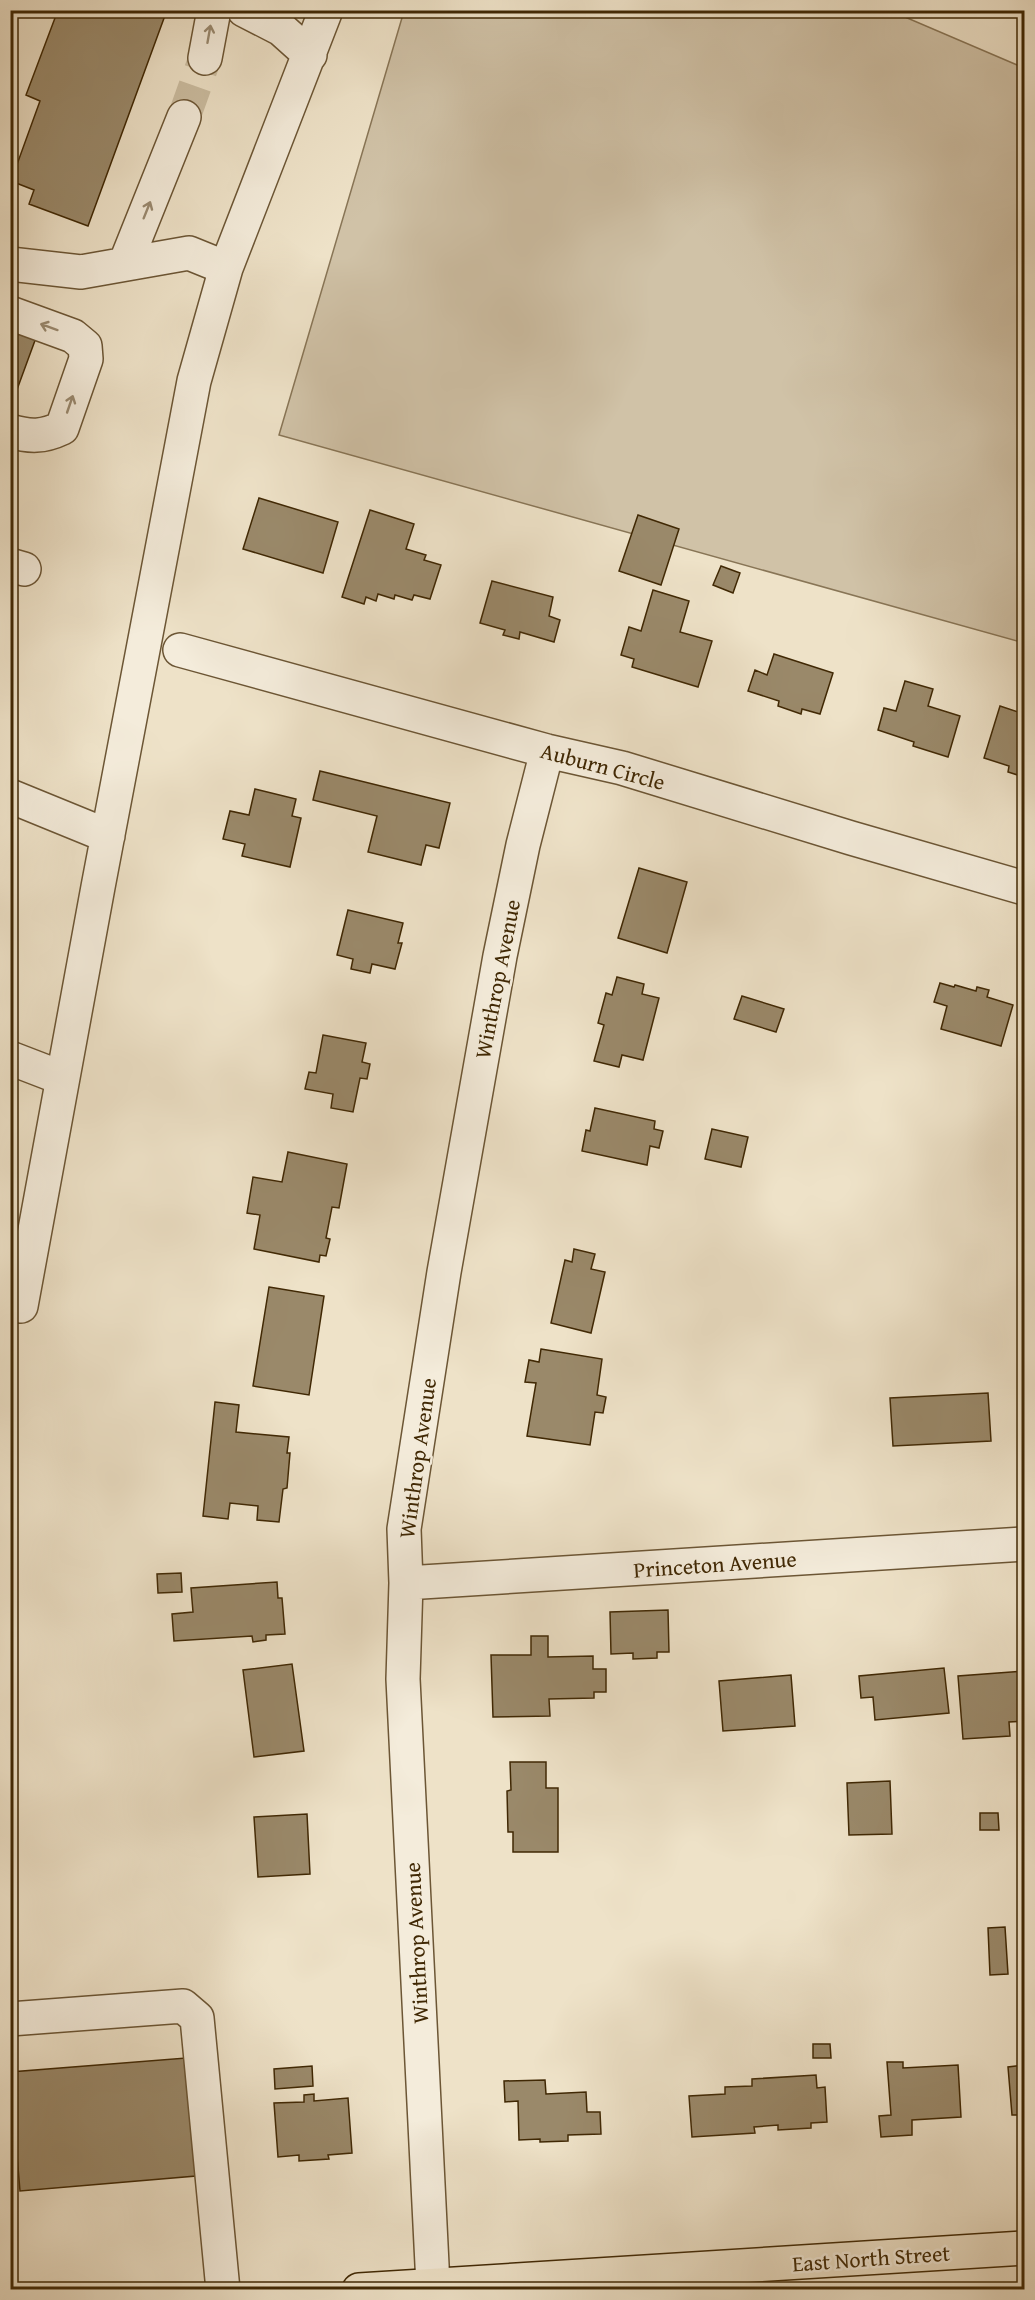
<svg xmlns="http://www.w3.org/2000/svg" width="1035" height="2300" font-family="'Gentium Book Plus',serif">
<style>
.green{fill:#d0c2a7;stroke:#887556;stroke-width:1.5}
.building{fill:#9a896a;stroke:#402804;stroke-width:1.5}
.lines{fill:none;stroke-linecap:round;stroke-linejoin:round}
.minor-tunnel{stroke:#cbbda1;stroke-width:33;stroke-dasharray:33 16;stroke-linecap:butt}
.minor-casing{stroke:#6c5635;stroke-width:36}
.major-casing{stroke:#402804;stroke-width:36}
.minor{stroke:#f4ecdb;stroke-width:33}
.major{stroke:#eee2c8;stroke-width:33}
.oneway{stroke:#9a8a70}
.labels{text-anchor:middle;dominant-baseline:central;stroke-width:5;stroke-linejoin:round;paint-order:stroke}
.street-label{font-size:22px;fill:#402804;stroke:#f4ecdb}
</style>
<rect width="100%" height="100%" fill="#eee2c8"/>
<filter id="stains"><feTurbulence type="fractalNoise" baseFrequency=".00333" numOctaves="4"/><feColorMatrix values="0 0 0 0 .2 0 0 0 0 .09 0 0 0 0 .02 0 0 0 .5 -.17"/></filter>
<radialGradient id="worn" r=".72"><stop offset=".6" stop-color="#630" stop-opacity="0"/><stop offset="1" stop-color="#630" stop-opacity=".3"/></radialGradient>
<path class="green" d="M404,11H891L1024,68V643L279,435Z"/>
<path class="building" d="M58,10H167L88,226L29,204L34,190L11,181L40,101L26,95Z
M10,325L37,335L15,395L10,393Z
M259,498L338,522L323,573L243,549Z
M370,510L414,524L406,549L426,555L424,560L441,565L430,599L414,595L412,600L395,595L394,599L378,594L376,601L366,597L364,604L342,597Z
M638,515L679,529L661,585L619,571Z
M721,566L740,573L733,593L713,585Z
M492,581L553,597L549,616L560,620L554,642L520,632L519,639L503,635L505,630L480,623Z
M653,590L689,601L680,632L712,641L698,687L632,667L634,659L621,655L629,627L641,631Z
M774,654L833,673L820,714L802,709L801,714L778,706L779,701L748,691L755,670L767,675Z
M905,681L933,689L928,706L960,716L948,757L913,746L914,742L878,730L884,708L896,711Z
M1000,706L1024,714V777L1008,772L1009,766L984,758Z
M320,771L450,803L439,848L426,845L421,865L368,852L377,816L313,800Z
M255,789L296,799L292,816L301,818L290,867L242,856L245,844L223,839L230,811L249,815Z
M639,868L687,882L667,953L618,938Z
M348,910L403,923L398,943H402L395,969L372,964L370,973L351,969L353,959L337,955Z
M617,977L644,984L642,994L659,998L643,1060L622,1055L619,1067L594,1061L604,1025L598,1023L606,993L612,995Z
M940,983L954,987L955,985L976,991L977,987L989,990L987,997L1013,1005L1001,1046L941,1029L947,1006L934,1002Z
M742,996L784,1009L776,1032L734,1019Z
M323,1035L366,1043L362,1062L370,1064L367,1079L360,1078L353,1112L331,1108L333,1094L305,1089L309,1072L316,1073Z
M595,1108L655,1121L654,1129L663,1131L659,1148L650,1146L647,1165L582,1151L586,1130L590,1131Z
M712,1129L748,1137L741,1167L705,1159Z
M288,1152L347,1164L339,1208L332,1207L326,1238L330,1239L326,1256L320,1255L319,1262L254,1249L260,1215L247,1213L253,1177L282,1182Z
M574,1249L595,1254L591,1269L605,1272L591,1333L551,1323L565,1260L572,1262Z
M269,1287L324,1296L309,1395L253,1386Z
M541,1349L602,1359L597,1395L606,1397L603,1413L595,1412L590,1445L527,1436L536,1383L525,1382L529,1360L539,1362Z
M988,1393L991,1441L893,1446L890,1398Z
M215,1402L239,1405L236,1432L289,1437L287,1453H290L287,1488L283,1489L279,1522L257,1520L258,1506L230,1503L228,1519L203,1516Z
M181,1573L182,1592L158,1593L157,1574Z
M277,1582L278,1598H282L285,1634L266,1635V1640L253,1642L252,1636L174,1641L172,1614L193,1612L191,1588Z
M668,1610L669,1652H657V1658L633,1659V1653L611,1654L610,1612Z
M531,1636H548V1657L593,1656V1669H606V1692H594V1698L549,1699L550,1716L493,1717L491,1655H531Z
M292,1664L304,1751L254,1757L243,1670Z
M944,1668L949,1713L875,1720L873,1697L861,1698L859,1676Z
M1024,1671V1721L1009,1722L1010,1736L963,1739L958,1676Z
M791,1675L795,1726L723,1731L719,1681Z
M510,1762H546V1788H558V1852H513V1832H508L507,1791L511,1790Z
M890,1781L892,1834L849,1835L847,1783Z
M980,1813H998L999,1830H980Z
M307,1814L310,1874L258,1877L254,1817Z
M1005,1927L1008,1974L990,1975L988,1928Z
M813,2044H830L831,2058H813Z
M186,2058L196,2176L20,2191L10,2072Z
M887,2062H903V2068L958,2065L961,2117L912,2120V2135L881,2137L879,2116L891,2115Z
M1024,2065V2115H1012L1008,2067Z
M312,2066L313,2086L275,2089L274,2069Z
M816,2075L817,2088L825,2087L827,2122L811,2123V2128L778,2130V2125L754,2127L755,2133L692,2137L689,2096L725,2094V2087L752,2086V2079Z
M545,2080L546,2094L586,2092L587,2112H600L601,2134L568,2135V2141L540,2142V2139L519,2140L518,2101L505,2102L504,2081Z
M314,2094V2101L348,2098L352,2153L328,2155L329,2159L299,2161V2155L278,2157L274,2103L304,2102V2095Z"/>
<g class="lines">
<path class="minor-tunnel" d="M184,117L205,58"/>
<g class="minor-casing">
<path id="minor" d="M244,10L281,29L310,55
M205,58L214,10
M10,264L81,272L189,253L226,268
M125,264L184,117
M10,313L73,336L85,346L86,359L62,428C43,437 30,437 10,431
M10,565L24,569
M180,650L547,751L622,768L851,838L1024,888
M10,796L108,836
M10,1058L62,1078
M21,1306L98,887L194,381L226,268L326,10
M406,1583L1024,1544
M10,2019L183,2006L197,2018L223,2290
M433,2285L403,1679L406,1583L404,1529L444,1272L500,956L523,845L547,751"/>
</g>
<g class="major-casing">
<path id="major" d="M359,2290L1024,2248"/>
</g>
<use href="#minor" class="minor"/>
<use href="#major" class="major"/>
</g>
<defs><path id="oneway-shaft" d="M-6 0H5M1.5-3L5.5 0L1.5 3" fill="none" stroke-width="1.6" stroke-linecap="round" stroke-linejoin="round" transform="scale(1.5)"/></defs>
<g class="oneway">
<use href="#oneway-shaft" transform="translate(209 34) rotate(-80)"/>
<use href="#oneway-shaft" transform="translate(147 210) rotate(-68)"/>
<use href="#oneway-shaft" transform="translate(49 327) rotate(-160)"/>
<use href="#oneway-shaft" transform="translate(70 404) rotate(-71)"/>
</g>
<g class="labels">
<g class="street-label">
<text transform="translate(603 766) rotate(15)">Auburn Circle</text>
<text transform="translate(497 979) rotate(-79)">Winthrop Avenue</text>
<text transform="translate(417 1458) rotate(-82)">Winthrop Avenue</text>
<text transform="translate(715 1564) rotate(-4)">Princeton Avenue</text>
<text transform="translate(416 1943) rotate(-93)">Winthrop Avenue</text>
<text transform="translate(871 2258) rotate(-4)">East North Street</text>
</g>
</g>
<rect width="1035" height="2300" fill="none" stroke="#eee2c8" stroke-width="36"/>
<rect x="12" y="12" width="1011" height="2276" fill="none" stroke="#402804" stroke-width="3"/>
<rect x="18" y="18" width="999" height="2264" fill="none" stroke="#402804" stroke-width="1.5"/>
<rect width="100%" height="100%" filter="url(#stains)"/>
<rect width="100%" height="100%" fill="url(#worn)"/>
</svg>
